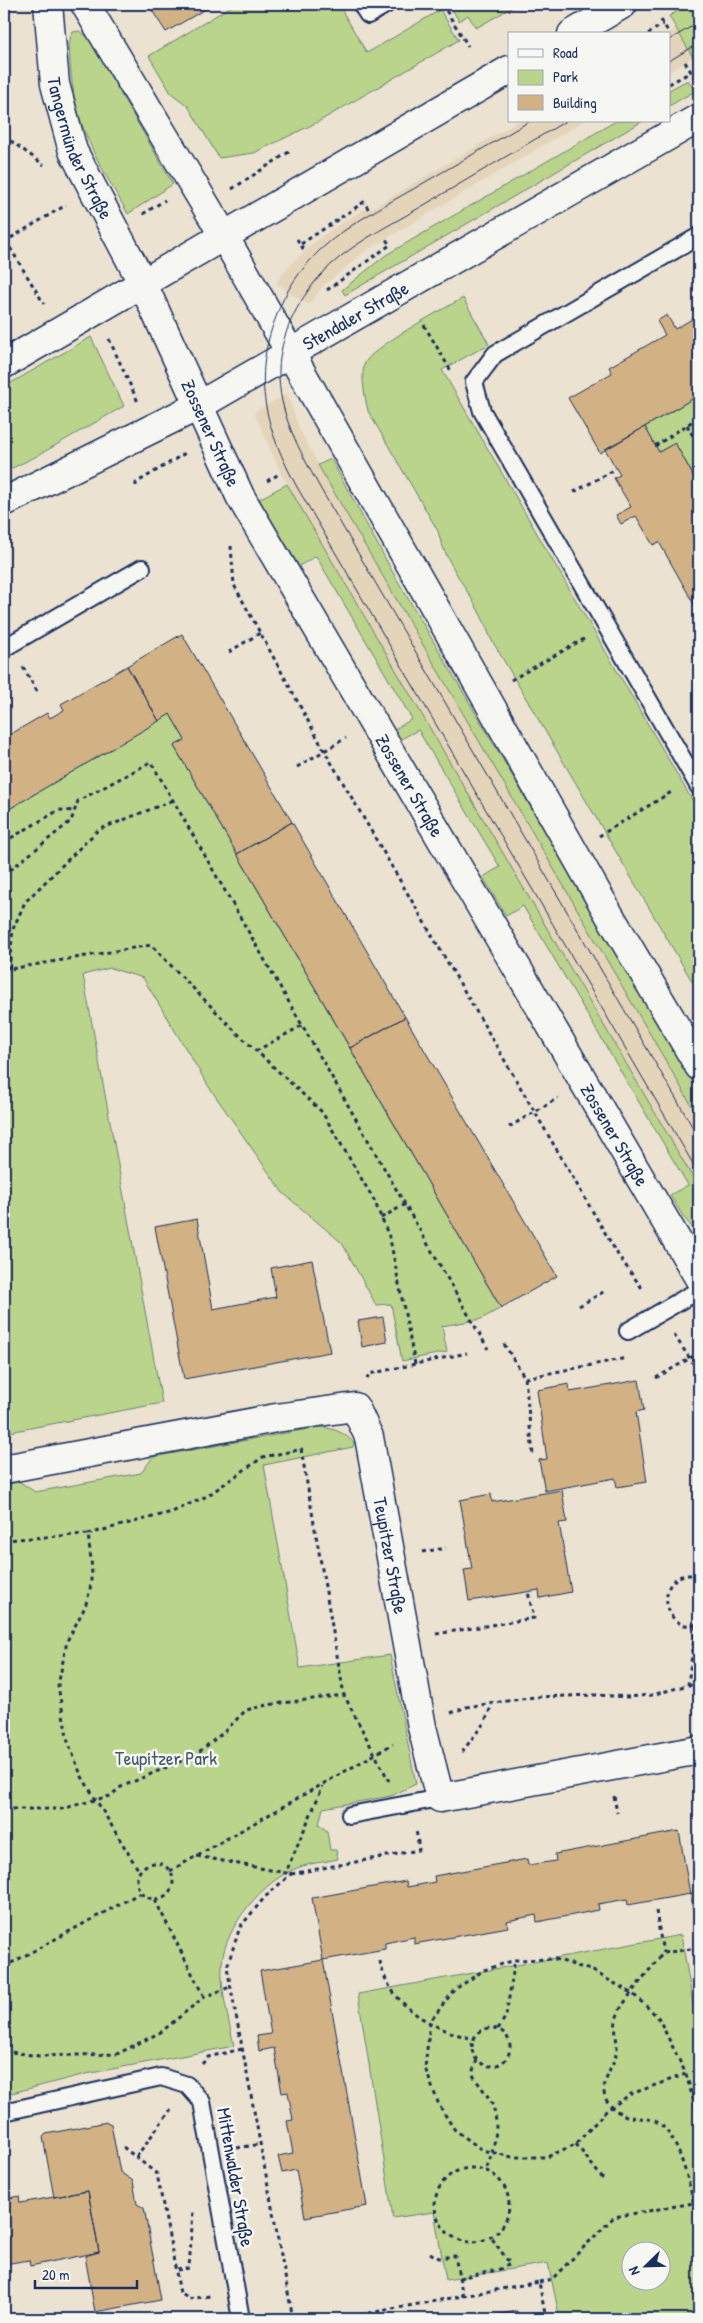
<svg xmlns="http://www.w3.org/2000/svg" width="703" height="2323" font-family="'Patrick Hand',sans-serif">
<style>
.built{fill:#e4d4ba}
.green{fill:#bad48b;stroke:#6a8274;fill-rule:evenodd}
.building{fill:#d2b285;stroke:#1b2f5e}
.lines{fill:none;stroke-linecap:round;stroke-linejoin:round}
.service-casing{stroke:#1b2f5e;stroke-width:20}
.minor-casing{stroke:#1b2f5e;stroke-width:31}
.tertiary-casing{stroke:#1b2f5e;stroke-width:31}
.secondary-casing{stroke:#1b2f5e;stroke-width:31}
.path{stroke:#1b2f5e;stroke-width:3;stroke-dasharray:4 4;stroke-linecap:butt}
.service{stroke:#f6f6f2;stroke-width:16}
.minor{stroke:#f6f6f2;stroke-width:28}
.tertiary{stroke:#f6f6f2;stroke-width:28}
.secondary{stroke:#f6f6f2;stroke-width:28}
.tram{stroke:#1b2f5e;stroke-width:1}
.labels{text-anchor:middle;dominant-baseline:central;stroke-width:5;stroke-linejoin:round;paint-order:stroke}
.street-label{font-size:19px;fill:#1b2f5e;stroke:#f6f6f2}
.park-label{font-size:19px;fill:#435869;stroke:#f6f6f2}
</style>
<rect width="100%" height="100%" fill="#ebe2d1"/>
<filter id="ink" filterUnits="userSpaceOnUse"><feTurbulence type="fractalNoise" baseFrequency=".02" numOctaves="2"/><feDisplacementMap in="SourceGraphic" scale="10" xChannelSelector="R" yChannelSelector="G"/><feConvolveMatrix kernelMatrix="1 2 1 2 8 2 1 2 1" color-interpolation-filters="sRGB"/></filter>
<g filter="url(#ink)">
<path class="built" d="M676,29L693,57L669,72L668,34Z
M519,121H584L367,250L324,285L308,305L276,283L293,262L318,239L348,219L367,208L369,210Z
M287,394L299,428L318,465L699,1118V1188L281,473L254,412Z"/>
<path class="green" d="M235,4H338L367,53L440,10L459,40L318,122L254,153L219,158L188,106L171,93L149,56Z
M449,4H518L476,28L468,15L459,21Z
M689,4H699V68L669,16Z
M79,31L88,37L173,184L128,214C97,159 74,127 70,62C70,52 67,41 73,32Z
M688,80L695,91L669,106V90Z
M616,121H643L345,295L342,290L386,255Z
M463,298L489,344L442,370L699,812V993L490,637C478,599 447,570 438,531L368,411C365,397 361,379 364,365C368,349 445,308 463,298Z
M91,337L124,406L35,457L4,472V387Z
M699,395V486L675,443L659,452L645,427Z
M331,459L392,571L699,1093V1118L318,465Z
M287,484L699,1188V1235L684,1218L670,1195L688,1185L523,906L506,916L483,877L500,867L418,730L401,739L395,729L412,719L316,556L299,566L259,499Z
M170,714L185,740L174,746L501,1308L481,1319L442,1326L447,1352L402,1361L391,1304L376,1305L342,1243L283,1193L209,1087L143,978L110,968L83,975L162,1403L4,1433V812Z
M319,1427C333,1428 344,1432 354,1443L353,1447L264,1465L300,1668L390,1655L416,1784L391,1796L323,1808L319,1824L327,1831L330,1850H336L338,1859C325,1862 310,1863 297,1868C264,1880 225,1926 222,1963C220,1990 229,2020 234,2046L86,2074L4,2095V1485L20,1482L35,1492L141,1473L153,1457Z
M681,1935L699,2038V2319H560L548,2263L446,2280L434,2212L393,2218L358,1994ZM630,2250H660V2280H630Z"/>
<path class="building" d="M148,4H214L166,32Z
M667,315L675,329L699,315V395L600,453L568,398L612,373L609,367L665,335L657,321Z
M645,427L659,452L675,443L699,486V613L659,542L653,545L636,516L621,524L616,515L631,507L614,478L620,475L605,449Z
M182,634L292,822L237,854L174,746L185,740L170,714L159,721L127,666Z
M127,666L159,721L4,812V738L47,713L50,718L64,710L61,704Z
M292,822L405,1017L350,1048L237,854Z
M405,1017L557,1276L501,1308L350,1048Z
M197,1219L213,1309L276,1297L271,1268L312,1260L330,1352L184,1379L155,1227Z
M383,1317L387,1342L362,1347L358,1321Z
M639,1380L644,1410L636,1412L647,1482L617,1487L615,1478L545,1491L539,1460L547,1459L537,1390L569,1384L570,1392Z
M562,1490L567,1522L559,1523L571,1592L540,1598L539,1590L469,1601L464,1570L472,1569L460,1500L491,1494L492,1502Z
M679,1831L690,1894L628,1905L627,1899L598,1904L599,1910L537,1922L536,1915L507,1921L508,1927L414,1944V1937L385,1943V1949L323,1960L312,1898L406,1881L407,1887L435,1882L434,1876L527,1859L528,1865L556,1861L555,1854Z
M699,1892V1941L690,1894Z
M323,1960L367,2206L305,2217L296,2170L282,2173L278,2156L293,2153L287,2121L293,2120L288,2092L282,2093L274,2048L259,2051L257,2036L271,2034L260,1971Z
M107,2122L111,2124L120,2172L133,2181L137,2204L144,2208L161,2300L95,2312L85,2256L99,2252L88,2191L54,2197L43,2137L46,2134Z
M88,2191L99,2252L30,2266L29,2260L4,2264V2199L19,2196L20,2203Z
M517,2311L519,2319H473Z"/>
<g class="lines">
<g class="service-casing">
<path id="service" d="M361,4L368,15L387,4
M699,236L495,354L474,382L482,411L699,787
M4,648L142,568
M628,1331L699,1290
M350,1815L440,1798
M4,2112L161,2077L187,2085L202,2102L241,2319"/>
</g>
<g class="minor-casing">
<g id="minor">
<path id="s1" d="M48,4L55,84L73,151L142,282"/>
<path d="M85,4L224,236"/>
<path id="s2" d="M4,1469L276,1418L355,1407L369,1437L422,1727L440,1798L699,1750"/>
</g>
</g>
<g class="tertiary-casing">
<g id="tertiary">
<path d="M224,236L610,916L699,1066"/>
<path id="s3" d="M142,282L240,496L699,1278"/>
</g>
</g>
<g class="secondary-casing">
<g id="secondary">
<path d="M572,34L623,4"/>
<path d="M4,364L509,70"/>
<path id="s4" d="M4,502L198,406L699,118"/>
</g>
</g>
<path class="path" d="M442,4L468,46
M661,20L669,33
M648,34L663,24
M685,62L699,85
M669,84L691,72
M4,136L44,165
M232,189L292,150
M143,214L165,200
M297,239L304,250
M6,241L44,304
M4,242L66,205
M301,244L364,202L369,210
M327,290L390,245L385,238
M424,325L451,371
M109,339L138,402
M687,425L699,447
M655,446L699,417
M267,481L281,473
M136,486V483L187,452
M574,492L616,469
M231,546L234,585L324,750L618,1255L644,1291
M229,652L260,633
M23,667L38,693
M511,680L584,639
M297,767L346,738
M599,836L673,791
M4,842L59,810L75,811
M4,875L71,821L78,801L151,762L488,1349
M9,969L13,929L25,902L98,830L174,800
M4,970L151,945L235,1031L322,1112L374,1200L390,1239L415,1364
M256,1051L303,1025
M509,1127L558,1098
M381,1218L406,1204
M579,1306L605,1291
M674,1335L699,1372
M504,1344L525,1378L533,1455
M525,1378L627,1358
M656,1378L699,1353
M367,1379L369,1374L467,1353
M301,1449L344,1695
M88,1534L172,1512L207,1496L263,1457L303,1449
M4,1540L88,1534L92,1569L90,1590L85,1607L67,1641L58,1686L68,1742L81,1775L139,1871
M422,1552L446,1548
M699,1576C651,1565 661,1639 699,1623
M436,1634L534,1618L528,1592
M692,1659L699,1657
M688,1685L699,1686
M451,1713L466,1707L535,1697L596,1695L628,1697L652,1695L688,1685L696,1624
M462,1752L484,1723L492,1705
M614,1796L617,1813
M4,1809H61L110,1796L121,1787L195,1755L224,1732L246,1710L267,1705L344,1695L389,1781
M197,1856L291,1874L419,1850L416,1829
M137 1881a18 18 0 1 1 36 0a18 18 0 1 1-36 0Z
M170,1871L393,1744
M155,1900L204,1997
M656,1911L663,1953
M691,1949L663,1953C653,1966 622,2002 618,2014C613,2026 617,2036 617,2048C616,2069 591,2089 613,2108C629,2122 640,2115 655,2121C678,2132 688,2181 694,2203
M380,1961C388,2005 433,2030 474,2039
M4,1967L140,1893
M472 2047a19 19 0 1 1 38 0a19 19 0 1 1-38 0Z
M498,2029L506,2016L515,1960
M4,2051L39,2056L117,2054L161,2032L204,1997L230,1987
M477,2060L472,2073C477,2083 486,2092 491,2102C501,2123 494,2149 486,2170
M202,2064L208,2057L242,2049
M686,2074L631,2094L607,2110L576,2144L547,2157H512L482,2150L454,2129L439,2105L425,2068L430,2022L454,1990L484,1970L515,1960L555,1959L593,1971L633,1994L658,2017L686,2074L699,2120
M576,2144L603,2179
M123,2147L157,2174L180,2293L189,2299L210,2296
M237,2148L261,2144
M136,2157L171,2109
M435 2205a37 37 0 1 1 74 0a37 37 0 1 1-74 0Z
M430,2253L439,2258L455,2256L463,2297
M177,2270L189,2268L193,2212
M459,2278L498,2270L510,2264L491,2237
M539,2282L552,2279L614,2217L699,2202
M293,2319L227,1967L240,1927L265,1897L291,1874L288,1867L323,1786
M337,2319L539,2282L546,2319"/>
<use href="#service" class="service"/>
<use href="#minor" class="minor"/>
<use href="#tertiary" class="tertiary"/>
<use href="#secondary" class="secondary"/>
<path class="tram" d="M669,40L699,22
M669,61L699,43
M530,121C491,144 453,166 415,188C382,207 347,225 319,251C300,270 285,291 276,317C251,380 266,429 297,487L699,1174
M566,121C517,150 468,179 419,208C385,228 345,247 319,277C297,302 280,336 279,370C278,413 299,449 319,486L699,1138"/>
</g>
</g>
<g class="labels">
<g class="street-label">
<text stroke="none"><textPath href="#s1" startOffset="149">Tangermünder Straße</textPath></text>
<text stroke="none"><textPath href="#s4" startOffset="398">Stendaler Straße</textPath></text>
<text stroke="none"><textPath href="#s3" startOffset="166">Zossener Straße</textPath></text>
<text stroke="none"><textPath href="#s3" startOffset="571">Zossener Straße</textPath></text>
<text stroke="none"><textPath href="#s3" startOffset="976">Zossener Straße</textPath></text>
<text stroke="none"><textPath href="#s2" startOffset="510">Teupitzer Straße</textPath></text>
<text transform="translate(236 2177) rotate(80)">Mittenwalder Straße</text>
</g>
<g class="park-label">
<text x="166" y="1758">Teupitzer Park</text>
</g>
</g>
<rect width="703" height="2323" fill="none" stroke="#f6f6f2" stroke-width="20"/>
<rect x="10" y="10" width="683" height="2303" fill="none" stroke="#1b2f5e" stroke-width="2" filter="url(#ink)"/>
<rect x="508" y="32" width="162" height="90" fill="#f6f6f2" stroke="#9ea6b7"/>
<rect x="518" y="49" width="25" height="8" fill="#f6f6f2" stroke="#9ea6b7"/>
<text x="553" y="58" font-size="15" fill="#1b2f5e">Road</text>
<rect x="518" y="70" width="25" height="15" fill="#bad48b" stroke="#9ea6b7"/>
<text x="553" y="82" font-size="15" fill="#1b2f5e">Park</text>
<rect x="518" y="95" width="25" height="15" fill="#d2b285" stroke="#9ea6b7"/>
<text x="553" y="108" font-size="15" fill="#1b2f5e">Building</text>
<g transform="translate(646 2266) rotate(247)"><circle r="24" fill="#f6f6f2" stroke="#9ea6b7"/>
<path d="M0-4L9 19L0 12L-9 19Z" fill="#1b2f5e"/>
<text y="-8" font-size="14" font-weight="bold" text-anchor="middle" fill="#1b2f5e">N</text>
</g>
<path d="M35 2280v8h102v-8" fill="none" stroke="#1b2f5e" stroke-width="2.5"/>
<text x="42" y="2280" font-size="15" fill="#1b2f5e" stroke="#f6f6f2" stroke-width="4" paint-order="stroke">20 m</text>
</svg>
